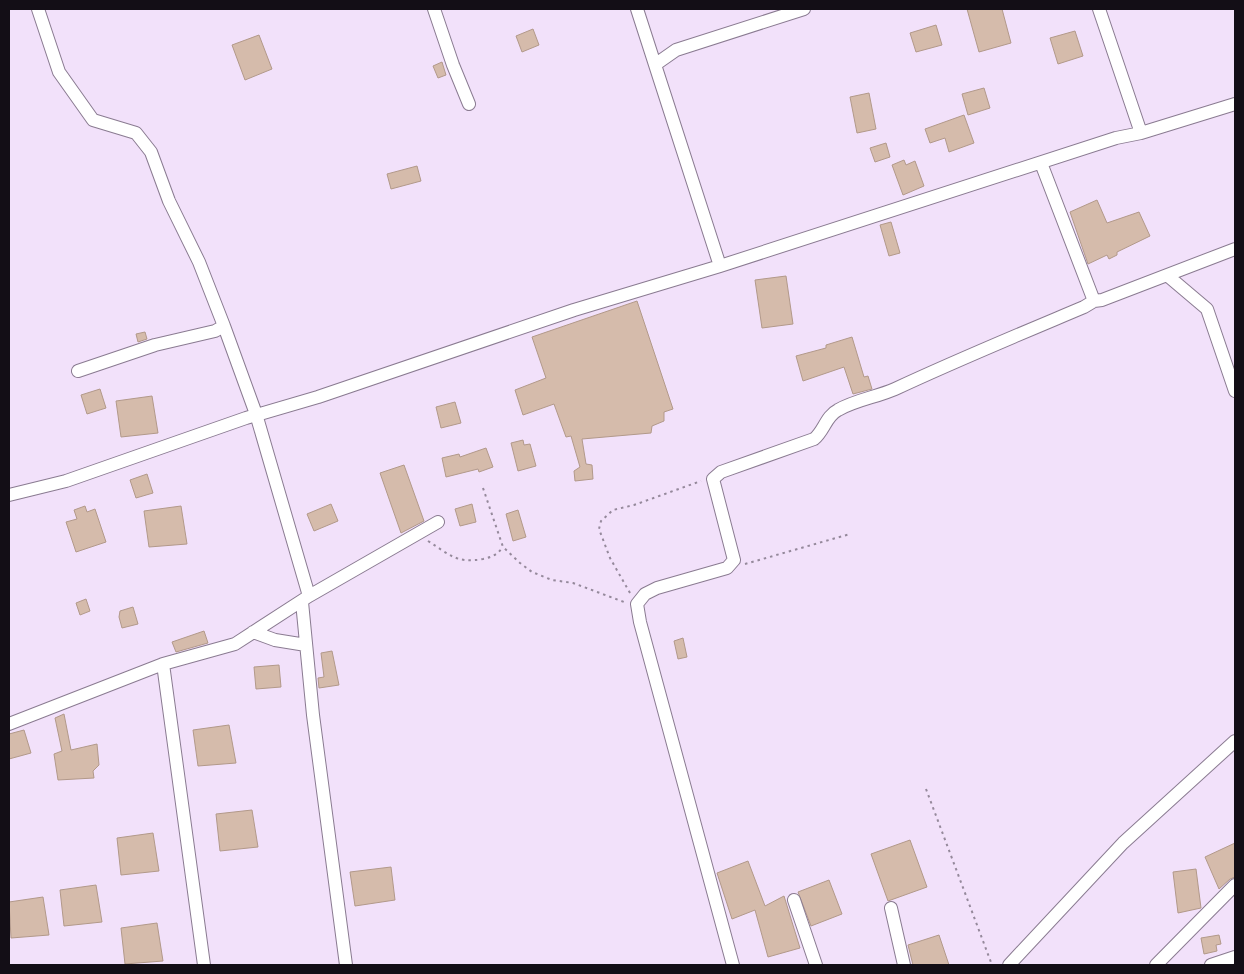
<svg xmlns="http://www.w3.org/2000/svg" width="1244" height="974" font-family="'Public Sans',sans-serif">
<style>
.building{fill:#d5bbab;stroke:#b2998a}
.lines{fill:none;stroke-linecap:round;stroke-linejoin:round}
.minor-casing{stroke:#8a7b91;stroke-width:14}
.path{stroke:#95899b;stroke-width:2;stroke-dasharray:2.5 4;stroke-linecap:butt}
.minor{stroke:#fff;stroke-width:12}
</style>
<rect width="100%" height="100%" fill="#f2e1fa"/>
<path class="building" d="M967,9H1002L1011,43L979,52Z
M936,25L942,45L916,52L910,33Z
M533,29L539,45L522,52L516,36Z
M1075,31L1083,56L1058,64L1050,38Z
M259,35L272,69L245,80L232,45Z
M442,62L446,75L438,78L433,66Z
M984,88L990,108L968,115L962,94Z
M869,93L876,129L857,133L850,97Z
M964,115L974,143L949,152L945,138L930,143L925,129Z
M886,143L890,157L875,162L870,148Z
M904,160L906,165L915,161L924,186L903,195L892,165Z
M417,166L421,181L391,189L387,174Z
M1097,200L1107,223L1139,212L1150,236L1117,252V255L1109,259L1107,255L1088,264L1070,212Z
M891,222L900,253L889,256L880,225Z
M786,276L793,324L762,328L755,280Z
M637,301L673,409L664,412V421L652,426L651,433L582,439L586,464L592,465L593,479L575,481L574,471L580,467L571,436L566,437L554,404L523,415L515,390L546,378L532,337Z
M145,332L147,339L138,342L136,334Z
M852,337L864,377L868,376L872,389L853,394L844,367L803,381L796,356L826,348V345Z
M100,389L106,408L87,414L81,395Z
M152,396L158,433L121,437L116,401Z
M455,402L461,423L441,428L436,407Z
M523,440L524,445L530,444L536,466L518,471L511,443Z
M486,448L493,467L479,472L478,469L446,477L442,458L459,454L460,457Z
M404,465L424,521L401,533L380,473Z
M147,474L153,493L136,498L130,480Z
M331,504L338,521L314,531L307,514Z
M472,504L476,522L460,526L455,509Z
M85,506L87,512L95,509L106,542L76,552L66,522L77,519L74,510Z
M181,506L187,544L149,547L144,511Z
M518,510L526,537L513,541L506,514Z
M86,599L90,611L80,615L76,603Z
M133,607L138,624L122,628L119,617L120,611Z
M204,631L208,643L176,652L172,642Z
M683,638L687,657L678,659L674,641Z
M332,651L339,685L319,688L318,678L324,677L321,653Z
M279,665L281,687L256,689L254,667Z
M64,714L71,750L97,744L99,765L93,771L94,778L58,780L54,754L62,751L55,718Z
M229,725L236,763L198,766L193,730Z
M24,730L31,753L9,759V734Z
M252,810L258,847L220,851L216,814Z
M153,833L159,871L121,875L117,838Z
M910,840L927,887L888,901L871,854Z
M1235,843V877L1230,879L1219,889L1205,857Z
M748,861L765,906L784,896L800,948L768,957L755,910L732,919L717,873Z
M391,867L395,900L355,906L350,872Z
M1196,869L1201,908L1178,913L1173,872Z
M829,880L842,914L811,926L798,892Z
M96,885L102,922L64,926L60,890Z
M43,897L49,935L11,938L9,902Z
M157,923L163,961L125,964L121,928Z
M939,935L949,965H913L908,945Z
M1219,935L1221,944L1216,945L1217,951L1204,954L1201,938Z"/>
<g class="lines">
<g class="minor-casing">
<path id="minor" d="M38,9L59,72L93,120L136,133L151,152L169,201L199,262L224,326L256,414L309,596
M434,9L453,65L469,104
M637,9L720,266
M656,64L676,50L804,9
M1141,133L1235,104
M1168,276L1207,309L1235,391
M1094,301L1102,300L1235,249
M78,371L155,345L215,331L224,326
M9,495L66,481L246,418L318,397L574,310L720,266L1116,138L1141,133L1099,9
M302,602L313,715L346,965
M253,632L275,640L306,645
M163,664L204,965
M9,724L163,664L235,644L309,596L438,522
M794,900L816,965
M891,908L904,965
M733,965L640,622L637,604L645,594L657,588L727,568L734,560L713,479L721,472L814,439C824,431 826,416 838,410C855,400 877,397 895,389C957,360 1020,334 1084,307L1094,301L1041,163
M1009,965L1123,843L1235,741
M1156,965L1235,885
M1211,965L1235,957"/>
</g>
<path class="path" d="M483,488L503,547L520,563L532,572L552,580L573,583L624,602
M428,541C449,554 456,564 483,559C492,557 497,555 503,547
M745,564L850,534
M630,593L610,558L599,529L601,521L613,510L634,505L701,481
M926,789L992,965"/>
<use href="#minor" class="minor"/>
</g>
<rect width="1244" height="974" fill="none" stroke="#130e16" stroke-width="20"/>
</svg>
